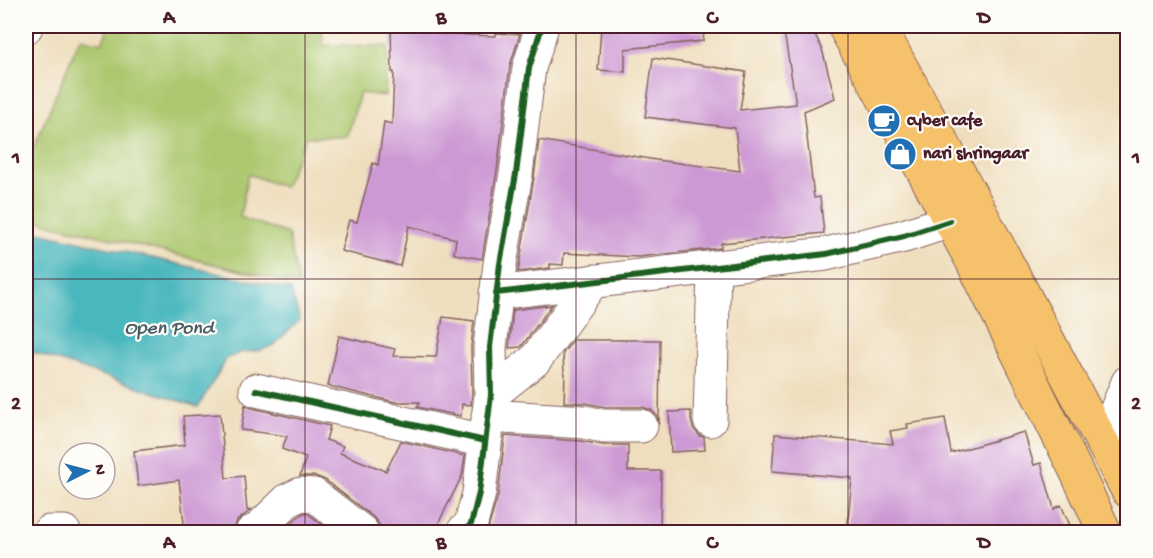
<svg xmlns="http://www.w3.org/2000/svg" width="1153" height="558" font-family="'Gochi Hand',sans-serif">
<style>
.green{fill:#acc76d;stroke:#7b734c;stroke-width:1.5}
.water{fill:#48b7be;stroke:#496b74;stroke-width:1.5}
.building{fill:#cd99d4}
.lines{fill:none;stroke-linecap:round;stroke-linejoin:round}
.minor-casing{stroke:#84625e;stroke-width:35}
.major-casing{stroke:#84625e;stroke-width:35}
.minor{stroke:#fff;stroke-width:33}
.major{stroke:#f5c16b;stroke-width:33}
.cycleway-casing{stroke:#fdfcf7;stroke-width:10}
.cycleway{stroke:#1b5e20;stroke-width:6}
.grid{fill:none;stroke:#4a1f2b;stroke-width:1.5;stroke-opacity:0.55}
.labels{text-anchor:middle;dominant-baseline:central;stroke-width:4.5;stroke-linejoin:round;paint-order:stroke}
.poi-label{font-size:18px;font-weight:bold;fill:#4a1f2b;stroke:#fdfcf7;text-anchor:start}
.water-label{font-size:20px;font-style:italic;fill:#495c66;stroke:#fdfcf7}
.neatline{fill:none;stroke:#4a1f2b;stroke-width:2}
.grid-label{font-size:20px;text-anchor:middle;font-weight:bold;fill:#4a1f2b}
</style>
<rect width="100%" height="100%" fill="#fdfcf7"/>
<filter id="ink" filterUnits="userSpaceOnUse"><feTurbulence type="fractalNoise" baseFrequency=".0167" numOctaves="2"/><feDisplacementMap in="SourceGraphic" scale="12" xChannelSelector="R" yChannelSelector="G"/><feConvolveMatrix kernelMatrix="1 2 1 2 8 2 1 2 1" color-interpolation-filters="sRGB"/></filter>
<filter id="wash" filterUnits="userSpaceOnUse"><feTurbulence type="fractalNoise" baseFrequency=".008" numOctaves="4" result="noise"/><feDisplacementMap in="SourceGraphic" scale="24" xChannelSelector="R" yChannelSelector="G"/><feGaussianBlur stdDeviation="1.35" result="paint"/><feColorMatrix in="noise" values="0 0 0 0 0 0 0 0 0 0 0 0 0 0 0 0 0 1.4 0 .05"/><feComposite in="paint" operator="in"/></filter>
<g filter="url(#wash)">
<rect width="100%" height="100%" fill="#efdebd"/>
<path class="green" d="M109,26H322L323,45L388,46L385,96L360,93L347,137H306L284,187L248,174L240,217L288,234L299,285L26,218V173L33,149L80,38L102,43Z"/>
<path class="water" d="M26,229L291,290L300,320L274,345L259,351L243,352L227,358L198,407L26,350Z"/>
<g id="blocks">
<path class="building" d="M391,26H441L442,34L496,36V33L520,34L510,66L497,171L482,259L454,254L456,239L409,226L400,266L341,251L349,220L357,222L373,163L378,165L384,122L392,124L394,72H392Z
M601,26H653L704,32L703,41L625,49V72L598,70Z
M783,26H811L822,49L835,98L804,111L814,198L820,197L824,233L721,243V248L638,257L564,253L563,265L550,264V268L518,272L534,177L539,140L656,160L740,171L735,128L645,117L653,58L746,72L740,110L796,104Z
M552,305L521,347L509,348L513,310Z
M443,317L474,321L471,347L472,394L471,405L462,404L461,416L417,407L420,402H395L328,386L339,336L395,349L393,356L436,357Z
M573,340H660L659,424L657,416L651,410L642,407H605L585,403L564,402L565,374H564L563,353Z
M245,405L252,408L330,426L326,440L343,446L340,453L386,471L401,441L465,456L462,476L434,532H380L379,524L373,517L325,480L315,476H300L306,458L282,449L287,436L241,430Z
M691,411V420L693,428L700,436L704,437L705,450L671,452L669,412Z
M220,414L226,478L244,476L247,510L252,509L237,521L234,529V532H185L179,480L138,486L134,451L185,445L183,416Z
M945,418L951,453L1024,432L1034,465L1041,463L1054,509L1061,505L1073,532H1003L1017,526L989,532H847L852,478L772,471L775,434L893,444L890,431L908,428L907,424Z
M505,436L581,441L603,445H628V471H661L660,532H487L498,495Z
M304,513H307L332,532H281L299,516Z"/>
</g>
</g>
<g filter="url(#ink)">
<use href="#blocks" fill-opacity="0" stroke="#84625e" stroke-width="1.5"/>
<g class="lines">
<g class="minor-casing">
<path id="minor" d="M26,27V26
M496,293L826,254L904,236L950,221
M256,390L485,441
M491,395L535,360L593,281
M488,416L584,422L603,426H641
M710,420L714,267
M1103,443L1128,382
M49,532H64
M252,532L257,530L288,500L301,494L314,495L362,532
M463,532L471,524L479,493L491,395L490,347L500,264L516,174L529,68L542,26"/>
</g>
<g class="major-casing">
<path id="major" d="M844,26L972,261L1077,473L1105,532
M879,26L970,193L1128,491"/>
</g>
<use href="#minor" class="minor"/>
<use href="#major" class="major"/>
<g class="cycleway-casing">
<path id="cycleway" d="M496,293L826,254L904,236L950,221
M256,390L485,441
M463,532L471,524L479,493L491,395L490,347L500,264L516,174L529,68L542,26"/>
</g>
<use href="#cycleway" class="cycleway"/>
</g>
</g>
<path class="grid" d="M305,26V532M576,26V532M848,26V532M26,279H1128"/>
<defs>
<g id="cafe-disc" transform="scale(1.725)"><circle r="9.5" fill="#1f6fb2" stroke="#fdfcf7"/><path d="M-5.5-4.5H6V0H3Q3 3.5 0 3.5H-2.5Q-5.5 3.5-5.5 0ZM3-3.2v2h1.7v-2ZM-6 4.5H4V6H-6Z" fill="#fff"/></g>
<g id="shop-disc" transform="scale(1.725)"><circle r="9.5" fill="#1f6fb2" stroke="#fdfcf7"/><path d="M-5-2.5h2.3a2.7 3.5 0 0 1 5.4 0H5L5.5 6h-11ZM-1.5-2.5h3a1.5 2.3 0 0 0-3 0Z" fill="#fff"/></g>
</defs>
<g fill-rule="evenodd">
<use href="#cafe-disc" x="884" y="121"/>
<use href="#shop-disc" x="900" y="154"/>
</g>
<g class="labels">
<g class="poi-label">
<text x="907" y="121">cyber cafe</text>
<text x="923" y="154">nari shringaar</text>
</g>
<g class="water-label">
<text x="169" y="329">Open Pond</text>
</g>
</g>
<rect width="1153" height="558" fill="none" stroke="#fdfcf7" stroke-width="66"/>
<g transform="translate(87 471) rotate(84)"><circle r="28" fill="#fdfcf7" stroke="#b5a4a5" stroke-width="1.5"/>
<path d="M0-4.5L10 22L0 15L-10 22Z" fill="#1f6fb2"/>
<text y="-9" font-size="16" font-weight="bold" text-anchor="middle" fill="#4a1f2b">N</text>
</g>
<rect x="33" y="33" width="1087" height="492" class="neatline"/>
<g class="grid-label">
<text x="169" y="23">A</text>
<text x="441" y="23">B</text>
<text x="712" y="23">C</text>
<text x="984" y="23">D</text>
<text x="16" y="163">1</text>
<text x="1136" y="163">1</text>
<text x="16" y="409">2</text>
<text x="1136" y="409">2</text>
<text x="169" y="548">A</text>
<text x="441" y="548">B</text>
<text x="712" y="548">C</text>
<text x="984" y="548">D</text>
</g>
</svg>
